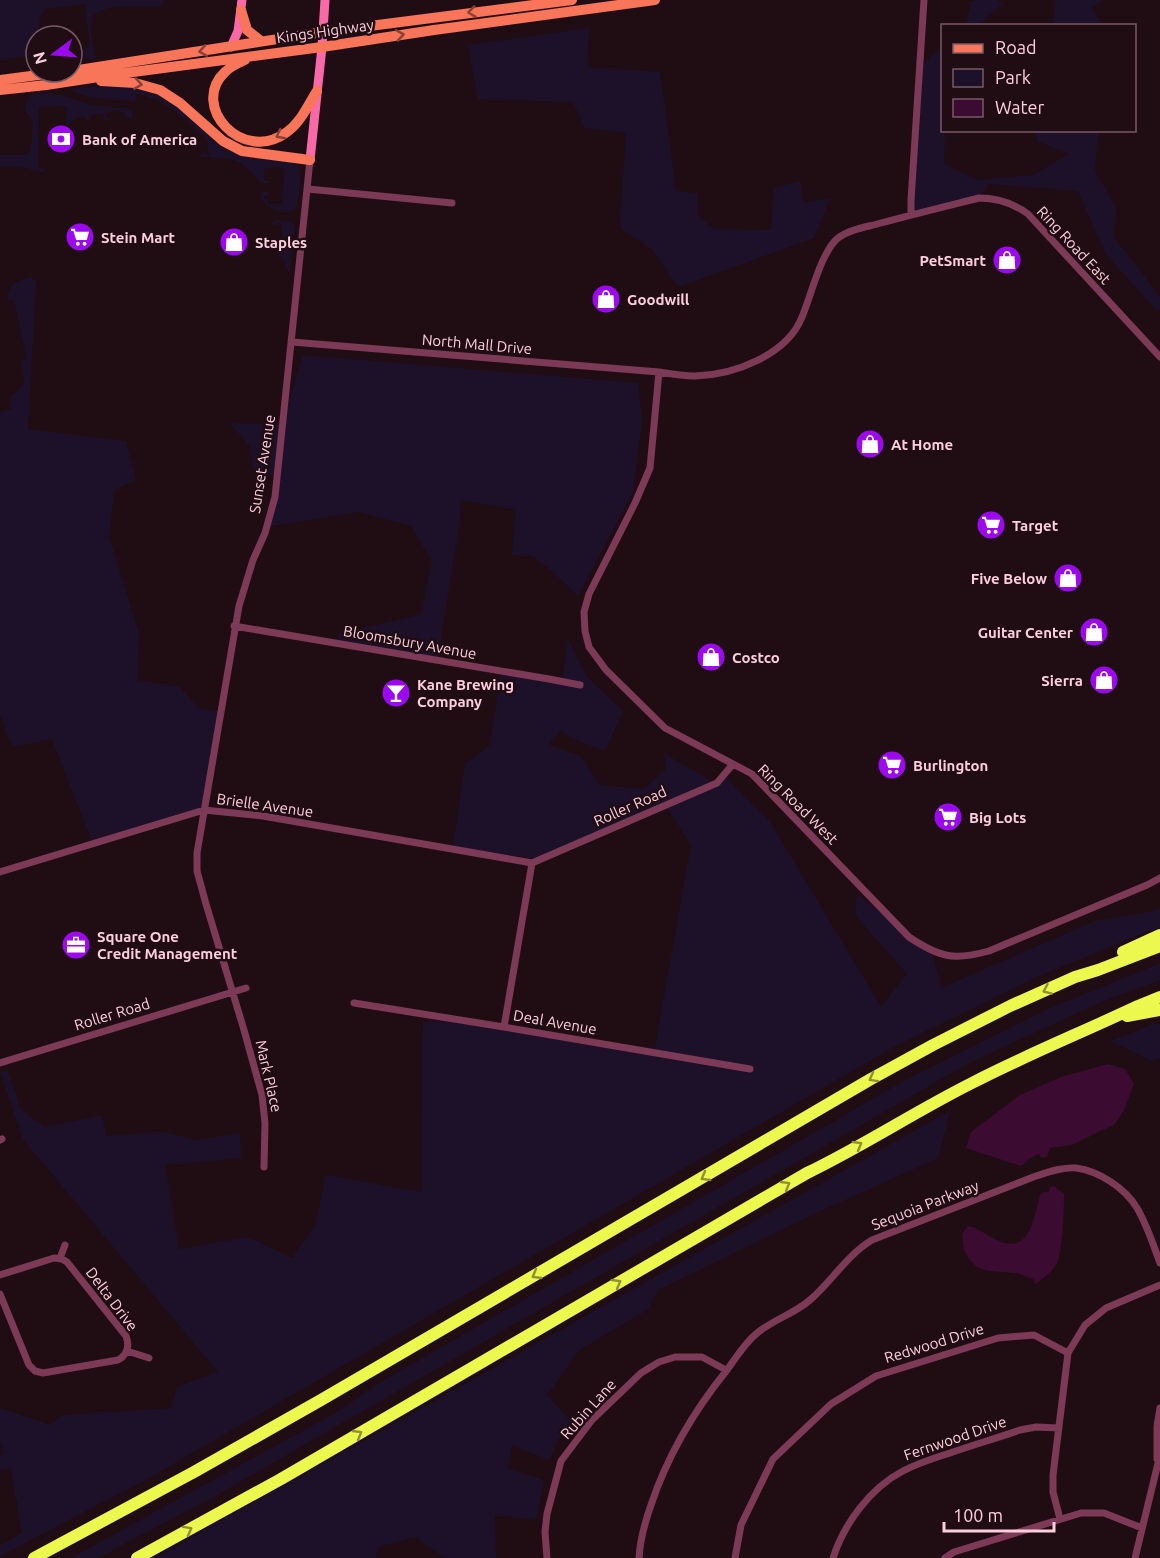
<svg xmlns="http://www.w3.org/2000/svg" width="1160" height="1558" font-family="Ubuntu,sans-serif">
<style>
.green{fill:#1d1129}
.water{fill:#3b0b32}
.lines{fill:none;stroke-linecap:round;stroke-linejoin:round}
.street{stroke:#7d3a56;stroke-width:7}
.secondary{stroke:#f969a7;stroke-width:9}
.primary{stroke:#f97559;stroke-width:10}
.highway{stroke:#edf84e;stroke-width:12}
.oneway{stroke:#8c4136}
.oneway2{stroke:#918e33}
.labels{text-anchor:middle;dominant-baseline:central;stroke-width:5;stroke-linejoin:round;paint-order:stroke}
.street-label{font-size:15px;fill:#fdcede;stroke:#200d13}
.poi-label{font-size:15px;font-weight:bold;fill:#fdcede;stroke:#200d13;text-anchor:start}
</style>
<rect width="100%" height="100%" fill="#200d13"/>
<path class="green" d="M0,0H164L163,7C147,6 93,2 91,21C90,30 94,49 95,59L88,60L85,57L84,49L90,45L85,4L45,9C38,16 39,26 40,36H36V55L0,60Z
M977,0H999L1002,4L979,25H966L971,2Z
M1056,0H1102L1092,8L1102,25H1053Z
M589,28L587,67L660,72L676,191L697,193V215L714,229L771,230L774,188L800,181L804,203L830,198L814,238L678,287L652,249L620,228L626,133L585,128L573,102L478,99L468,45Z
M942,47V130L945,131L944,164L977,180L1033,175L1069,154L1037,141L1034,131H1098L1095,171L1116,208L1114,237L1160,297V310L1155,309L1105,253L1078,191L988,184L977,200L910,217L920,66Z
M112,85C129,87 146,88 161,96C187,110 204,137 230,151C250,161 273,157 294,162C305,172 298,195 296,209C284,216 266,209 260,196L262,192H268V195L263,196V199H268V204L282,205L285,168L272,167L270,169L265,168L264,180L269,181V183H260C242,157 231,158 201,157L200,155L201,154L206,152V155H209L207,140L185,119L158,100L138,94L136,95L137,96L134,102C114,97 89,102 71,89Z
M43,93L60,95L91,105L129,109L132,111V118L126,119V113L121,112L120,110H112L111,112L106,113V118L111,119V120H104L103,114H92L90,120H86V117C76,117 70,121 66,130L64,128H59L58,130H56L57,126L66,123L67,106L39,107L38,168L43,169V172L21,167L0,166V155H24L31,151L33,123L31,118L25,111L26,102L32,95Z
M275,220L290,222L295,225L290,272L288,271L283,259L277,253L281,249L282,225L279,223L276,225H272V222Z
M32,277V279L36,280L28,429L126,441L136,480L114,490L109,537L139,633L137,680L180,687L199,708L219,712L204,806L177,817L93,844L52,739L12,747L0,714V412L11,409L10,397C28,382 26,383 21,361L27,358L14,300L8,301C7,284 17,280 32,277Z
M303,355L638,383L642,419L633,492L578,596L555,574L533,556L512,555L516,509L461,500L460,519L437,661L334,644L339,633L421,615L432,561L411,526L359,512L266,527L279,475L254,474L250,446L229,423L282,425Z
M568,638L586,676L623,711L605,751L574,739L561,731L548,744L580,756L600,785L644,789L666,769L664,753L713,782L726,778L770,822L881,1007L907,974L855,915L857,894L928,950L933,956L941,988L1095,921L1154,911L1160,908V928L1141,934L1032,979L892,1048L142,1482L0,1556V1545L22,1533L11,1468L0,1470V1456L4,1453L0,1441V1408L50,1425L63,1415L172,1408L177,1387L218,1372L23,1139L0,1072L8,1070L21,1110L45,1127L102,1115L106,1136L164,1132L196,1140L240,1133L241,1158L165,1165L179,1249L248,1237L292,1258L316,1224L326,1175L422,1192L423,1022L437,1021L655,1048L691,845L666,806L539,859L453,848L465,764L490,745L501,672L562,684Z
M1160,963V980L1101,1002L969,1063L210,1499L98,1558H71L339,1411L376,1385L909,1078L1046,1010Z
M1154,1024H1160V1058L1152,1061L1111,1041Z
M950,1111L938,1158L814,1214L658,1290L647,1310L579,1350L547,1395L572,1423L558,1440L549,1460L512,1445L508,1469L544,1480L536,1520L495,1515L496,1558H445L415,1537L378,1547L376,1558H155Z"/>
<path class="water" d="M1108,1064L1125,1069L1134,1084L1124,1110L1115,1124L1072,1145L1050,1148L1047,1157L1042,1158L1038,1154L1030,1158L1021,1166L966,1148L971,1132L1020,1095L1061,1077Z
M1054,1186L1064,1194C1064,1210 1063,1252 1056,1265C1054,1270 1040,1281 1035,1284L1033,1279L1017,1273L989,1271L977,1267L969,1259L964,1250L962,1234L968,1226C978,1228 985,1234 994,1239C1032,1257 1032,1219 1041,1193L1049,1191L1050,1187Z"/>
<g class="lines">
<path class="street" d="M308,189L452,203
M911,215V200L924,0
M292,342L659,372C671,374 683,376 695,376C734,375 787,355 802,317C811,296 821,252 838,238C850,229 867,227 881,223C914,214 947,206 979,198C998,198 1013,203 1028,214L1160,357
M659,372L650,468L635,503L589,594L584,612L585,631L589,647L606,670L665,728L752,774L909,937C939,957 953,961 989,951L1147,885L1160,878
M234,626L549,679L580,685
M532,863L717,783L733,764
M0,872L204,810L263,816L532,863
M354,1003L504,1027L750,1069
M504,1027L532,863
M0,1063L246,988
M0,1140L2,1139
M264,1167L265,1123L262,1095L244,1030L206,904L197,871V853L239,606L253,560L265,533L275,497L310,160
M60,1258L65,1245
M0,1275L54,1258L62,1259L67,1262L126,1336C130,1347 127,1355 118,1360L43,1373L35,1371L29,1365L0,1294
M127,1351L149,1358
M1068,1353L1085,1325L1106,1308L1160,1285
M1157,1459V1426L1160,1408
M547,1558L545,1532L547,1514L561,1461L592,1420L641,1373L659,1362L675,1357H702L726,1370
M639,1558C640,1540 645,1522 651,1505C668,1454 693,1412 727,1370C736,1358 744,1344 756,1334C772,1320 794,1314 810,1300C832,1281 847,1255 872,1240L1036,1176C1049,1172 1062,1167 1076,1168C1099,1171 1125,1188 1137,1208C1147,1225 1153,1244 1160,1263
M735,1558L741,1525L773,1459L831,1404L876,1376L998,1338L1034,1335L1068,1353L1053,1475V1492L1060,1519
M833,1558C844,1524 870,1488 903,1471C918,1463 934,1458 950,1453C973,1445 997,1438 1020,1430L1036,1427L1059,1428
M945,1558L954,1552L1081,1513H1104L1142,1528
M1135,1558L1160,1455"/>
<path class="secondary" d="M231,47L238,31L242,0
M310,160L322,47L325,0"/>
<path class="primary" d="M241,10L247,30L261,41
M245,60C238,63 231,66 225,72C189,106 243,165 287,132C301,122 308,105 317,91
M72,71L323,32L572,0
M0,80L61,72
M101,81L135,83L160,90L180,103L223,141L242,151L310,160
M0,90L46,85L118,74L322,47L434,30L655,0"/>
<path class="highway" d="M1123,952L1160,935
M1127,1016L1160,1010
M34,1558L194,1472L321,1400L871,1079L933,1045L1010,1006L1075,977L1098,970L1160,946
M137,1558L281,1479L807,1173C863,1146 916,1111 972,1083C1026,1055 1083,1032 1138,1006L1160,997"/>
</g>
<defs><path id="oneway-chevron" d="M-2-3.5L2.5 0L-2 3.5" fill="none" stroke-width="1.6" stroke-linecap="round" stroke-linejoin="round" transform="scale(1.5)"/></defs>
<g class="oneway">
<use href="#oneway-chevron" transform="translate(472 12) rotate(173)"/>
<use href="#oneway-chevron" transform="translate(400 35) rotate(-9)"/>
<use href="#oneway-chevron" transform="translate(203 51) rotate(171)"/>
<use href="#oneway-chevron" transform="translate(138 84) rotate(9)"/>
<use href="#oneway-chevron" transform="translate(280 135) rotate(152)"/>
</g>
<g class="oneway2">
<use href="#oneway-chevron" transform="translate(1047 990) rotate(156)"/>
<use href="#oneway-chevron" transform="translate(873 1078) rotate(151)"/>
<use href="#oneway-chevron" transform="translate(858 1145) rotate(-30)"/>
<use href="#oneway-chevron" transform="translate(705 1177) rotate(150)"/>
<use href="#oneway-chevron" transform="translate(786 1185) rotate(-30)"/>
<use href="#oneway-chevron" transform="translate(536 1275) rotate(150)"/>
<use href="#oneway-chevron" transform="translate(617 1283) rotate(-30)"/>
<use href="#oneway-chevron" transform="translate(358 1434) rotate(-30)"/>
<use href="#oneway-chevron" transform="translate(188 1530) rotate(-29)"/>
</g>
<defs>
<g id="bank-disc" transform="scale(1.5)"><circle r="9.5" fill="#9d09ee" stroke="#200d13"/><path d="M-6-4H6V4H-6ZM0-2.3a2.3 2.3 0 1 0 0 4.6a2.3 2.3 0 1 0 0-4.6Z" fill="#fff"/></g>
<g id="supermarket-disc" transform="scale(1.5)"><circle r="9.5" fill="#9d09ee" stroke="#200d13"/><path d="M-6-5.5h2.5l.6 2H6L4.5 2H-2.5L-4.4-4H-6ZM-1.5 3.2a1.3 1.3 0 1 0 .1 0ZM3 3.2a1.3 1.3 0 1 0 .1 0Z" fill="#fff"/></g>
<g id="shop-disc" transform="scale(1.5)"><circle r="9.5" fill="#9d09ee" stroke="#200d13"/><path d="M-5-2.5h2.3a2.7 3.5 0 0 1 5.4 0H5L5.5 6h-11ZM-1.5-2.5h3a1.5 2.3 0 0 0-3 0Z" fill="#fff"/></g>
<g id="bar-disc" transform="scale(1.5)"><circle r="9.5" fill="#9d09ee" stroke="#200d13"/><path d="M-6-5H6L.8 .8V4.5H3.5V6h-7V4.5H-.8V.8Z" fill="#fff"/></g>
<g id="office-disc" transform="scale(1.5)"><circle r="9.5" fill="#9d09ee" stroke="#200d13"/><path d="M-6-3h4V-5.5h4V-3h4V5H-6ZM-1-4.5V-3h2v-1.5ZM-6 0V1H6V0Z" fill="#fff"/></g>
</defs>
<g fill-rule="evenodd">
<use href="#bank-disc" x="61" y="139"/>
<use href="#supermarket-disc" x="80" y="237"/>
<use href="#shop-disc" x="234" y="242"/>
<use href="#shop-disc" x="1007" y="260"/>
<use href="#shop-disc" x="606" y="299"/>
<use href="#shop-disc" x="870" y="444"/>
<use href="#supermarket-disc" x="991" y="525"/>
<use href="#shop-disc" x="1068" y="578"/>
<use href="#shop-disc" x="1094" y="632"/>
<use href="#shop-disc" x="711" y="657"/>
<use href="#shop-disc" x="1104" y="680"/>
<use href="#bar-disc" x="396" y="693"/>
<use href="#supermarket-disc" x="892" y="765"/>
<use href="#supermarket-disc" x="948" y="817"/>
<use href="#office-disc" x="76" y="945"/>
</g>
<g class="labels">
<g class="street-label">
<text transform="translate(325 31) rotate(-8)">Kings Highway</text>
<text transform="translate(1074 245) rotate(47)">Ring Road East</text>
<text transform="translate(477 344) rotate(5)">North Mall Drive</text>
<text transform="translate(262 464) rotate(-81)">Sunset Avenue</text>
<text transform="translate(410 642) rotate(10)">Bloomsbury Avenue</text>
<text transform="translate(798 804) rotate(45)">Ring Road West</text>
<text transform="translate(265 805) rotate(8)">Brielle Avenue</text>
<text transform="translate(630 806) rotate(-24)">Roller Road</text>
<text transform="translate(112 1014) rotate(-17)">Roller Road</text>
<text transform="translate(555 1022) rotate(10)">Deal Avenue</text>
<text transform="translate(269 1076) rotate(77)">Mark Place</text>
<text transform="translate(925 1205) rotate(-21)">Sequoia Parkway</text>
<text transform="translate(112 1299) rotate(53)">Delta Drive</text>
<text transform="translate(934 1343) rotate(-17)">Redwood Drive</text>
<text transform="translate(588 1409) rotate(-48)">Rubin Lane</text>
<text transform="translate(955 1438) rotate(-19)">Fernwood Drive</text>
</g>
<g class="poi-label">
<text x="82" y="139">Bank of America</text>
<text x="101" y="237">Stein Mart</text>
<text x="255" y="242">Staples</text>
<text x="986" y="260" text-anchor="end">PetSmart</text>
<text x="627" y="299">Goodwill</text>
<text x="891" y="444">At Home</text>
<text x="1012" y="525">Target</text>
<text x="1047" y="578" text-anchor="end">Five Below</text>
<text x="1073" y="632" text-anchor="end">Guitar Center</text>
<text x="732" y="657">Costco</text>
<text x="1083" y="680" text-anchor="end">Sierra</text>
<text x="417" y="684">Kane Brewing<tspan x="417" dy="17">Company</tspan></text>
<text x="913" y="765">Burlington</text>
<text x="969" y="817">Big Lots</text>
<text x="97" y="936">Square One<tspan x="97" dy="17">Credit Management</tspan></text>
</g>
</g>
<rect x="941" y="24" width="195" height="108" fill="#200d13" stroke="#785a64" stroke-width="1.5"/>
<rect x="953" y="44" width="30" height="9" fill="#f97559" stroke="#785a64" stroke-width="1.5"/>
<text x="995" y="54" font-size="18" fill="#fdcede">Road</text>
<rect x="953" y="69" width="30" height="18" fill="#1d1129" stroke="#785a64" stroke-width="1.5"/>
<text x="995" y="84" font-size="18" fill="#fdcede">Park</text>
<rect x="953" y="99" width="30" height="18" fill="#3b0b32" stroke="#785a64" stroke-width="1.5"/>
<text x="995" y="114" font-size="18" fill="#fdcede">Water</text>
<g transform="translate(54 54) rotate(254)"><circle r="28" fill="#200d13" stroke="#785a64" stroke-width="1.5"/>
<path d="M0-4.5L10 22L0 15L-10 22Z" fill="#9d09ee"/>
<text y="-9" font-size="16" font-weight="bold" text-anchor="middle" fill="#fdcede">N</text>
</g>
<path d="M944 1522v9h110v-9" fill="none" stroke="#fdcede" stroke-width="3"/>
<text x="953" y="1522" font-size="18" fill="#fdcede" stroke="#200d13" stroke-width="4.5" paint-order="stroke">100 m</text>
</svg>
